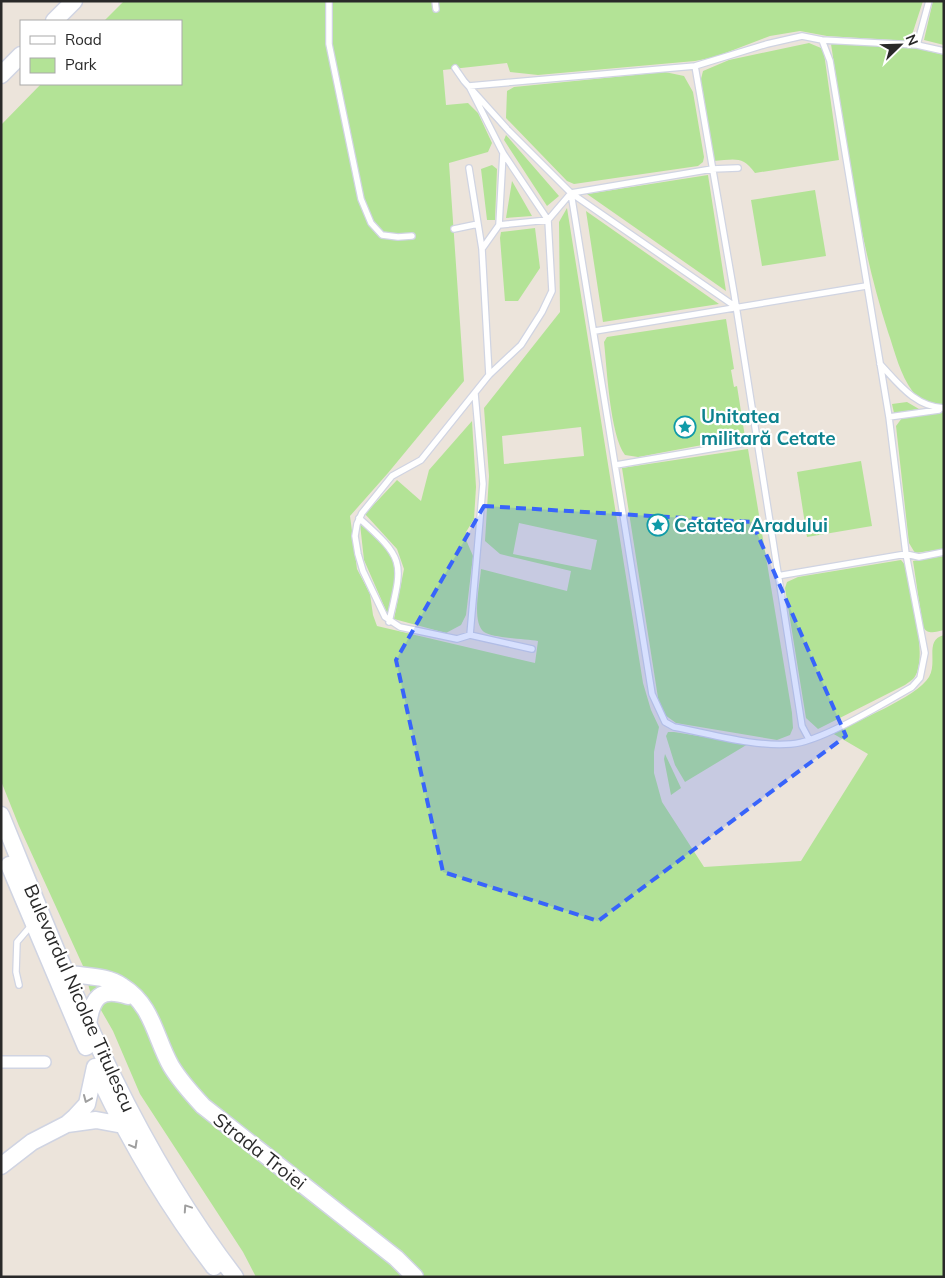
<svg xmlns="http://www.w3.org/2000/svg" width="945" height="1278" font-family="Mulish,sans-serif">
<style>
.green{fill:#b3e396;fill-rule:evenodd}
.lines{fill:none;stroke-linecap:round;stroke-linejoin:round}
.service-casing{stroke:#d0d4e2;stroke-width:8}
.minor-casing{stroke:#d0d4e2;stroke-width:14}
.secondary-casing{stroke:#d0d4e2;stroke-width:19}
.service{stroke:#fff;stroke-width:5.5}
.minor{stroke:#fff;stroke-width:11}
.secondary{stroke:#fff;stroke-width:16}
.oneway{stroke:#9f9f9f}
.marked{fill:#3864fb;fill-opacity:0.2;stroke:#3864fb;stroke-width:4;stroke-dasharray:10 6;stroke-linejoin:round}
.labels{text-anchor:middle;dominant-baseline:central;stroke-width:4.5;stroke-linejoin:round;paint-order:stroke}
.culture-label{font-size:19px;font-weight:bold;fill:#0d838f;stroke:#fff;text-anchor:start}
.street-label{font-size:19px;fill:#292929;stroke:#fff}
</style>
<rect width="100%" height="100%" fill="#ece4db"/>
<path class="green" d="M124,1H923L910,41L827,36L800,31L770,36L715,57L695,61L538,75L510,72L507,63L443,70L446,105L468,103L478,113L492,143L488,152L449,163L464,381L388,473L350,516L357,569L370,594L373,615L377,626L535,663L538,641C526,639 493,638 484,632C471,622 480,584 481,569L567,591L571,571L500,554L485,541L489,476L484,408L560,312L559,222L567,208L643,683L651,710L659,727L654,752V773L662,802L704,867L801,861L868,754L832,733C855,722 917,697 929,677C938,662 924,640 944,635V1277H256L243,1252L140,1094L113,1031L90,991L83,966L19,826L1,781V125L41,84H181V21H104ZM581,427L584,456L504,464L502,436ZM519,523L597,540L591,570L513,554Z
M933,1H944V45L924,40Z
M809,43L821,48L824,53L839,160L755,173C742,155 734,160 713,161L700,83L703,71L729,60Z
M831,44L916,48L944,55V405C932,403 921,401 913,392C900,375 895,352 888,332C858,239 846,141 831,44Z
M665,72L684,76L693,92L704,157L703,162L698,166L574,184L567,181L506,118L507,91L514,87Z
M506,135L559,196L547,206L504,140Z
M492,165L497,169L495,220H487L481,169Z
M708,175L726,291L587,194Z
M512,181L532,216L506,218Z
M815,190L826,256L762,266L751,200Z
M586,211L719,304L603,322Z
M535,228L540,268L518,301H505L500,238L501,232Z
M726,319L734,369L731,370L734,387L737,386L745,437L638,457L625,455C610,435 607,369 604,342L607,337Z
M907,402L919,409L894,413L892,404Z
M944,412V549L915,553L909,543L896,426L902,418Z
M472,421L476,487L474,519L466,532L467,542L473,556L466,615L461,625L446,633L394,619L404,569L397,549L365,514L397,480L421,501L429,470Z
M748,449L792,713L793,728L790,735L777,740L676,723L665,715L659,704L622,468Z
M861,461L872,526L807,537L797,472Z
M360,524C403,561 399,562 388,615L364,560Z
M944,556V630C935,632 928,635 923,627L913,561Z
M901,560L906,566C910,591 929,658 914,678C912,680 908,683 905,685L818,729L806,718L785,588L787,582L798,577Z
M668,732H674L748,744L685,782L675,765L666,736Z
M665,754L681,788L671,795L664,759Z"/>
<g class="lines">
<g class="service-casing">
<path id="service" d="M329,1V44L361,199L371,223L382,235L398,237L412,236
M435,1L436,9
M917,45L929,1
M695,66L734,293L802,726L809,739
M455,68L464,81L508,130L571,193L736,307
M469,86L503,153L548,220L552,291L542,312L521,345L489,375L421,460L392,476L362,513L357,524L355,536L358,554L363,571L385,617L400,627L457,639L470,635L532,649
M469,86L695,66L767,44L802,36L822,40L917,45L944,51
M503,153L499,225L548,220L571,193L712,169L738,168
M469,168L482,249
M571,193L652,694L665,722L674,727C712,734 753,747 791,744C821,742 884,703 912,687L920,678L925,653L906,554L889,417L830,61L822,40
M454,229L478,224
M595,331L866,286
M880,364C898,383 915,407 944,408
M489,375L482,249L499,225
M889,417L939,410
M616,465L756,441
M359,518C406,560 403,562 389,622
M777,576L906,554L919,557L944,552
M470,635L483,484L475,394
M19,985L16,972L17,942L29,928"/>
</g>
<g class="minor-casing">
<path id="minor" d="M1,1062H45"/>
</g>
<g class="secondary-casing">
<path id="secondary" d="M54,21L74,1
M1,75L21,55
M1,815C68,979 126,1135 235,1277
M9,865L86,1047
M66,973C85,977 106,975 122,986C153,1005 155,1038 171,1066C180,1081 191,1093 203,1106L396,1258L415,1277
M88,1025C92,997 100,987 128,996
M100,1079C132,1146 169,1208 214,1267
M67,1124L96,1120L123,1125
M1,1166L32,1142L67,1124L75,1117L87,1104L95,1067"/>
</g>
<use href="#service" class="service"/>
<use href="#minor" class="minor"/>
<use href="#secondary" class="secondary"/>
</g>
<defs><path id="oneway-chevron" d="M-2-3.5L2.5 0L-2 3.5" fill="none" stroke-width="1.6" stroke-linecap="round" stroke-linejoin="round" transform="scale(1.25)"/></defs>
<g class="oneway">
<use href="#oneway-chevron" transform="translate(87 1099) rotate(113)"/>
<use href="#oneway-chevron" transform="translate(134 1145) rotate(61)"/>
<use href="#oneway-chevron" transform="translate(187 1208) rotate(-124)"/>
</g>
<path class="marked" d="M484,506L752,522L846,736L598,921L443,872L396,660Z"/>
<defs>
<g id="sight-ring" transform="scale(1.125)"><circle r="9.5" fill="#fff" stroke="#0f9aa8" stroke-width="1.5"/><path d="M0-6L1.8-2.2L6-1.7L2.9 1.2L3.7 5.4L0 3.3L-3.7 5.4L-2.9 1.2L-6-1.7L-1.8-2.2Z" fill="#0f9aa8"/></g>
</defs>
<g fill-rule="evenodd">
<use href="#sight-ring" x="685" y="427"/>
<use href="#sight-ring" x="658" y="525"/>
</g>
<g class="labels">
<g class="culture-label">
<text x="701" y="416">Unitatea<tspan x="701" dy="22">militară Cetate</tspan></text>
<text x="674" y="525">Cetatea Aradului</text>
</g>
<g class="street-label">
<text transform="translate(80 998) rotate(66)">Bulevardul Nicolae Titulescu</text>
<text transform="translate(260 1151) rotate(38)">Strada Troiei</text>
</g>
</g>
<rect width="945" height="1278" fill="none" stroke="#292929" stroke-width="5"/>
<rect x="20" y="20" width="162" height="65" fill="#ffffff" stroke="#a9a9a9"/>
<rect x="30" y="36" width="25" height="8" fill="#ffffff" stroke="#a9a9a9"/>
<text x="65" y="45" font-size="15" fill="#292929">Road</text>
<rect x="30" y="58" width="25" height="15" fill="#b3e396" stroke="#a9a9a9"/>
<text x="65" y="70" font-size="15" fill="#292929">Park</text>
<g transform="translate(900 45) rotate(67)" stroke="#ffffff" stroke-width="4" paint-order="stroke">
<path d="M0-4L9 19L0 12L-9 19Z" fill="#292929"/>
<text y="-8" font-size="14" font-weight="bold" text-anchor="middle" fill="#292929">N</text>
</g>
</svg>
